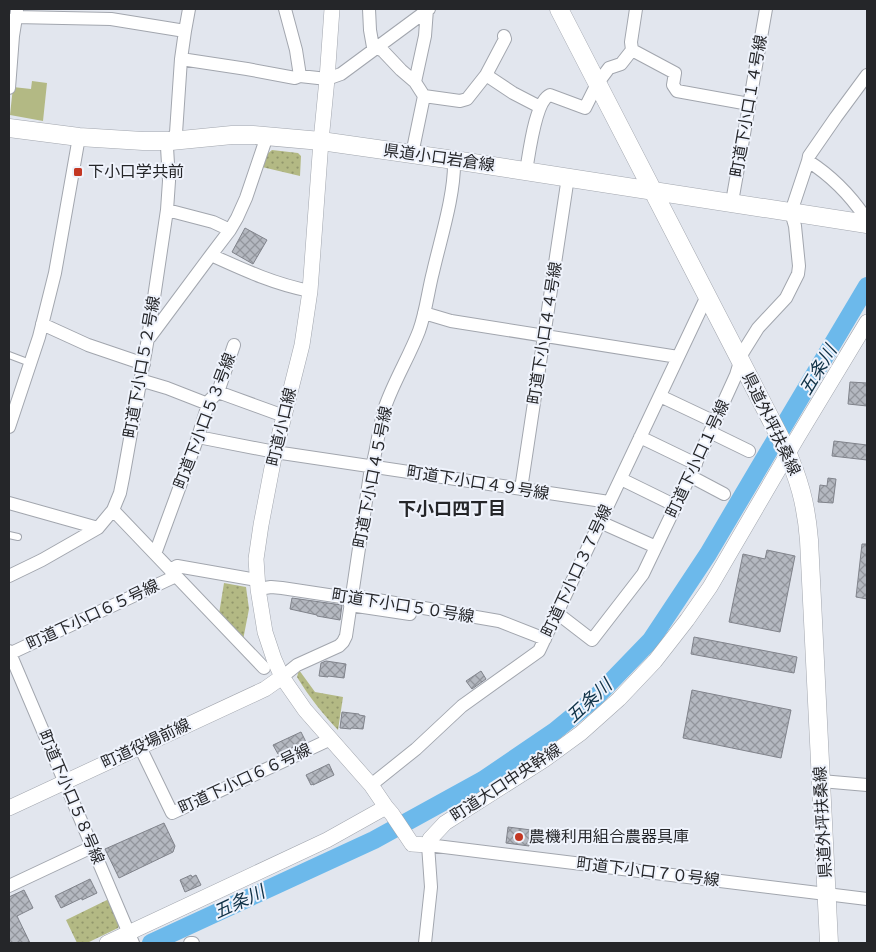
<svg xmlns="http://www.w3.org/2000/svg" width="876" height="952" font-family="'Varela Round','Noto Sans JP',sans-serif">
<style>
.grass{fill:url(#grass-dots)}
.park{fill:#b3b984}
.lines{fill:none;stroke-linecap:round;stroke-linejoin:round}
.river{stroke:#6cb9eb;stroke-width:18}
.building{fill:url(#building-cross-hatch);stroke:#80838b}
.service-casing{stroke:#a2a6ae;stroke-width:8}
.minor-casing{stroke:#a2a6ae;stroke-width:14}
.tertiary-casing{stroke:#a2a6ae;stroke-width:16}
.secondary-casing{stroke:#a2a6ae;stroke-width:19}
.service{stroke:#fff;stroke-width:6}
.minor{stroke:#fff;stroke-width:12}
.tertiary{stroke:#fff;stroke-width:15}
.secondary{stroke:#fff;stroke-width:18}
.poi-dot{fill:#c33723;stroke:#eff3fc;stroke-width:2}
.labels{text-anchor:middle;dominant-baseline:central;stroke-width:4;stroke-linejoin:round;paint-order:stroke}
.street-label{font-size:16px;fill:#252629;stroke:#eff3fc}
.poi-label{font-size:16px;fill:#252629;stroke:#eff3fc;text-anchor:start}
.water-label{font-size:18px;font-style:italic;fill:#0f3146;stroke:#eff3fc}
.neighbourhood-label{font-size:18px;font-weight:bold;fill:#252629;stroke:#eff3fc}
</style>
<defs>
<pattern id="grass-dots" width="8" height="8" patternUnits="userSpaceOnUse" patternTransform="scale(1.25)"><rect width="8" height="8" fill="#b3b984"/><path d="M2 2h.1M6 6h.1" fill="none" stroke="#91966c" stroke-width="1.8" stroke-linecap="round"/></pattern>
<pattern id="building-cross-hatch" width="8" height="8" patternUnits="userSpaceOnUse" patternTransform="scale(1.25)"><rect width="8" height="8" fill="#b4b8c0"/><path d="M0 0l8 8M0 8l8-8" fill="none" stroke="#92959c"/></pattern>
</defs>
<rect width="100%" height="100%" fill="#e2e6ee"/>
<path class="grass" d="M272,150L298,153L301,156L300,176L262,167L266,155Z
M224,583L246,587L249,609L243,640L219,614Z
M299,670L315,692L343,697L338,730C323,714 309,697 297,677Z
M109,899L120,924L118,928L87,943H77L66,920Z"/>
<path class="park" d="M32,81L47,83L43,121L10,115L13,87L31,89Z"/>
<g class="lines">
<path class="river" d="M151,943L374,840L483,780L555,731L594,699L651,640L708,554L773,444L867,286"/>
</g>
<path class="building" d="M245,228L267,240L253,264L232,252Z
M850,382L867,383V406L848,404Z
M834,441L867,445V460L832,456Z
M828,478L836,479L833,503L818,502L820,485L827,486Z
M862,544H867V599L856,597Z
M767,550L795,556L780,632L729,622L743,554L765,559Z
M292,598L342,605L340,620L317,616V615L290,609Z
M694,637L797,657L794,673L691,654Z
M326,661L346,664L344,678L328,676V677L319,676L321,663Z
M481,671L486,679L472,689L466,681Z
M692,690L791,710L781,758L683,738Z
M342,712L359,714V715L365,716L363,729L351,728V729L340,728Z
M301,732L306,742L278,754L273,745Z
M329,764L334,775L313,785V784L311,785L306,775Z
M164,823L175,846L173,852L119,878L105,849Z
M508,827L531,830L529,846L506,843Z
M191,875L192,877L196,875L201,885L185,892L180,880Z
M90,879L97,893L82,900V898L61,908L55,896Z
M24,890L33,908L17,916L30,943H9V897Z"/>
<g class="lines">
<g class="service-casing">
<path id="service" d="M9,355L30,363
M9,535L18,537"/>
</g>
<g class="minor-casing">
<path id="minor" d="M189,9L185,31L181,59L176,133L167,147L169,181L167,210L148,338L123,478L120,493L113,510L264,668
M285,9L296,50L300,76
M369,9L370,30L373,47L377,48L383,51L401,70L415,82L424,96L412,154
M15,17L111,19L185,31
M632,50L675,73L673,85L677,91L749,104
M181,59L247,69L295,78L300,76L327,79L341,74L429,9
M486,75L513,93L540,107
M415,82L425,36L427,9
M9,88L13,36L17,11
M424,96L460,101L467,99L486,75L505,39L504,36
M808,161C830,175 850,195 865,217L864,224
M526,171C529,155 535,101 550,95L585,108L597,84L609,68L621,64L632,50L631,42L636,9
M732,202L766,9
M167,210L213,222L230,230
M211,255C244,270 274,284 310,291
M424,313L451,321L678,357
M42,324L88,345L144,364
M150,337L211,255L230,230L237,218L246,198L267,136
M140,380L167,388L208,404
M218,392L284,416
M660,396L715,422
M9,427L39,337L55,273L79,137
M710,432L749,451
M198,437L275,452L609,502
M640,437L696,464
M690,476L724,494
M621,479L676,506
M521,489L568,177
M9,503L98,528
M600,522L656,547
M155,554L198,437L209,401L218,392L234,345
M170,570L177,566L257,580
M9,576L42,560L98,528L113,510
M258,589L271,587L282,588L348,598L352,597H360L499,621L545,639
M350,605L410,614
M557,613L592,640L643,574L690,476L736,375L743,352L758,328L786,298L798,274L799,266L795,226L791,212L808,161L809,156L836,117L867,75
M9,651L133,943
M9,654L176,576
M282,677L297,665L339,646L343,642L346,636L370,474C377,452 378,429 385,407C394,381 409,357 419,331C426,312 428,291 433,272C441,237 455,194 454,160
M140,747L172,813L331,739
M821,781L867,785
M371,785L416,749L462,706L539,651L707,296
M9,886L92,847
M190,943H193
M425,943L431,887L428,845L867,899"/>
</g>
<g class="tertiary-casing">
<path id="tertiary" d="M332,9L327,79L321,141L310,291L302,345L275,452L261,525L256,559L258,589L265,632L274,659L282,677L305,710L371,785L386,807
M9,808L265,689L282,677
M107,943L327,840L386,807L392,814L412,844L428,845L430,839L445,823L544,760L581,733L619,699L655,661L687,620L710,587L797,438L867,322"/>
</g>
<g class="secondary-casing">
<path id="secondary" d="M559,9L784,445C799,479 806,503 809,540L829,943
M9,128L79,137L143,141H171L232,135H253L321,141L454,160L867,224"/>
</g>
<use href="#service" class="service"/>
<use href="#minor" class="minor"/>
<use href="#tertiary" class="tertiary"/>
<use href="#secondary" class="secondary"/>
</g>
<g class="poi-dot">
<rect x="73" y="167" width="10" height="10" rx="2.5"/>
<circle cx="519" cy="837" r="5"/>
</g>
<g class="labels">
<g class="street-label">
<text transform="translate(749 106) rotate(-80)">町道下小口１４号線</text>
<text transform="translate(439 158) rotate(8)">県道小口岩倉線</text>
<text transform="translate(545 333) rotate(-81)">町道下小口４４号線</text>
<text transform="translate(142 367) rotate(-80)">町道下小口５２号線</text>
<text transform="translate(205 421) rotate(-69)">町道下小口５３号線</text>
<text transform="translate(771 424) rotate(64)">県道外坪扶桑線</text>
<text transform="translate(282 427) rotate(-77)">町道小口線</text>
<text transform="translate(698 459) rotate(-65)">町道下小口１号線</text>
<text transform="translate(373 477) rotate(-79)">町道下小口４５号線</text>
<text transform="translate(478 483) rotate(9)">町道下小口４９号線</text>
<text transform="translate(577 571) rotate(-65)">町道下小口３７号線</text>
<text transform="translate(403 606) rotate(9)">町道下小口５０号線</text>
<text transform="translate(93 615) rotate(-25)">町道下小口６５号線</text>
<text transform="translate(146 744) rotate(-25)">町道役場前線</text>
<text transform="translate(245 779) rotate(-25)">町道下小口６６号線</text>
<text transform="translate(506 783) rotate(-33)">町道大口中央幹線</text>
<text transform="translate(71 797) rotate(67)">町道下小口５８号線</text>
<text transform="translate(823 822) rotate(-93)">県道外坪扶桑線</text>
<text transform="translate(648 872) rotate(7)">町道下小口７０号線</text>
</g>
<g class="poi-label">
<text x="88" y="172">下小口学共前</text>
<text x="529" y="837">農機利用組合農器具庫</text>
</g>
<g class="water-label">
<text transform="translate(818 370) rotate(-59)">五条川</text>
<text transform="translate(589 701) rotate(-43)">五条川</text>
<text transform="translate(239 902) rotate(-25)">五条川</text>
</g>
<g class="neighbourhood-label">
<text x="452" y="509">下小口四丁目</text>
</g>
</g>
<rect width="876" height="952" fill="none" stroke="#252629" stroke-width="20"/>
</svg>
